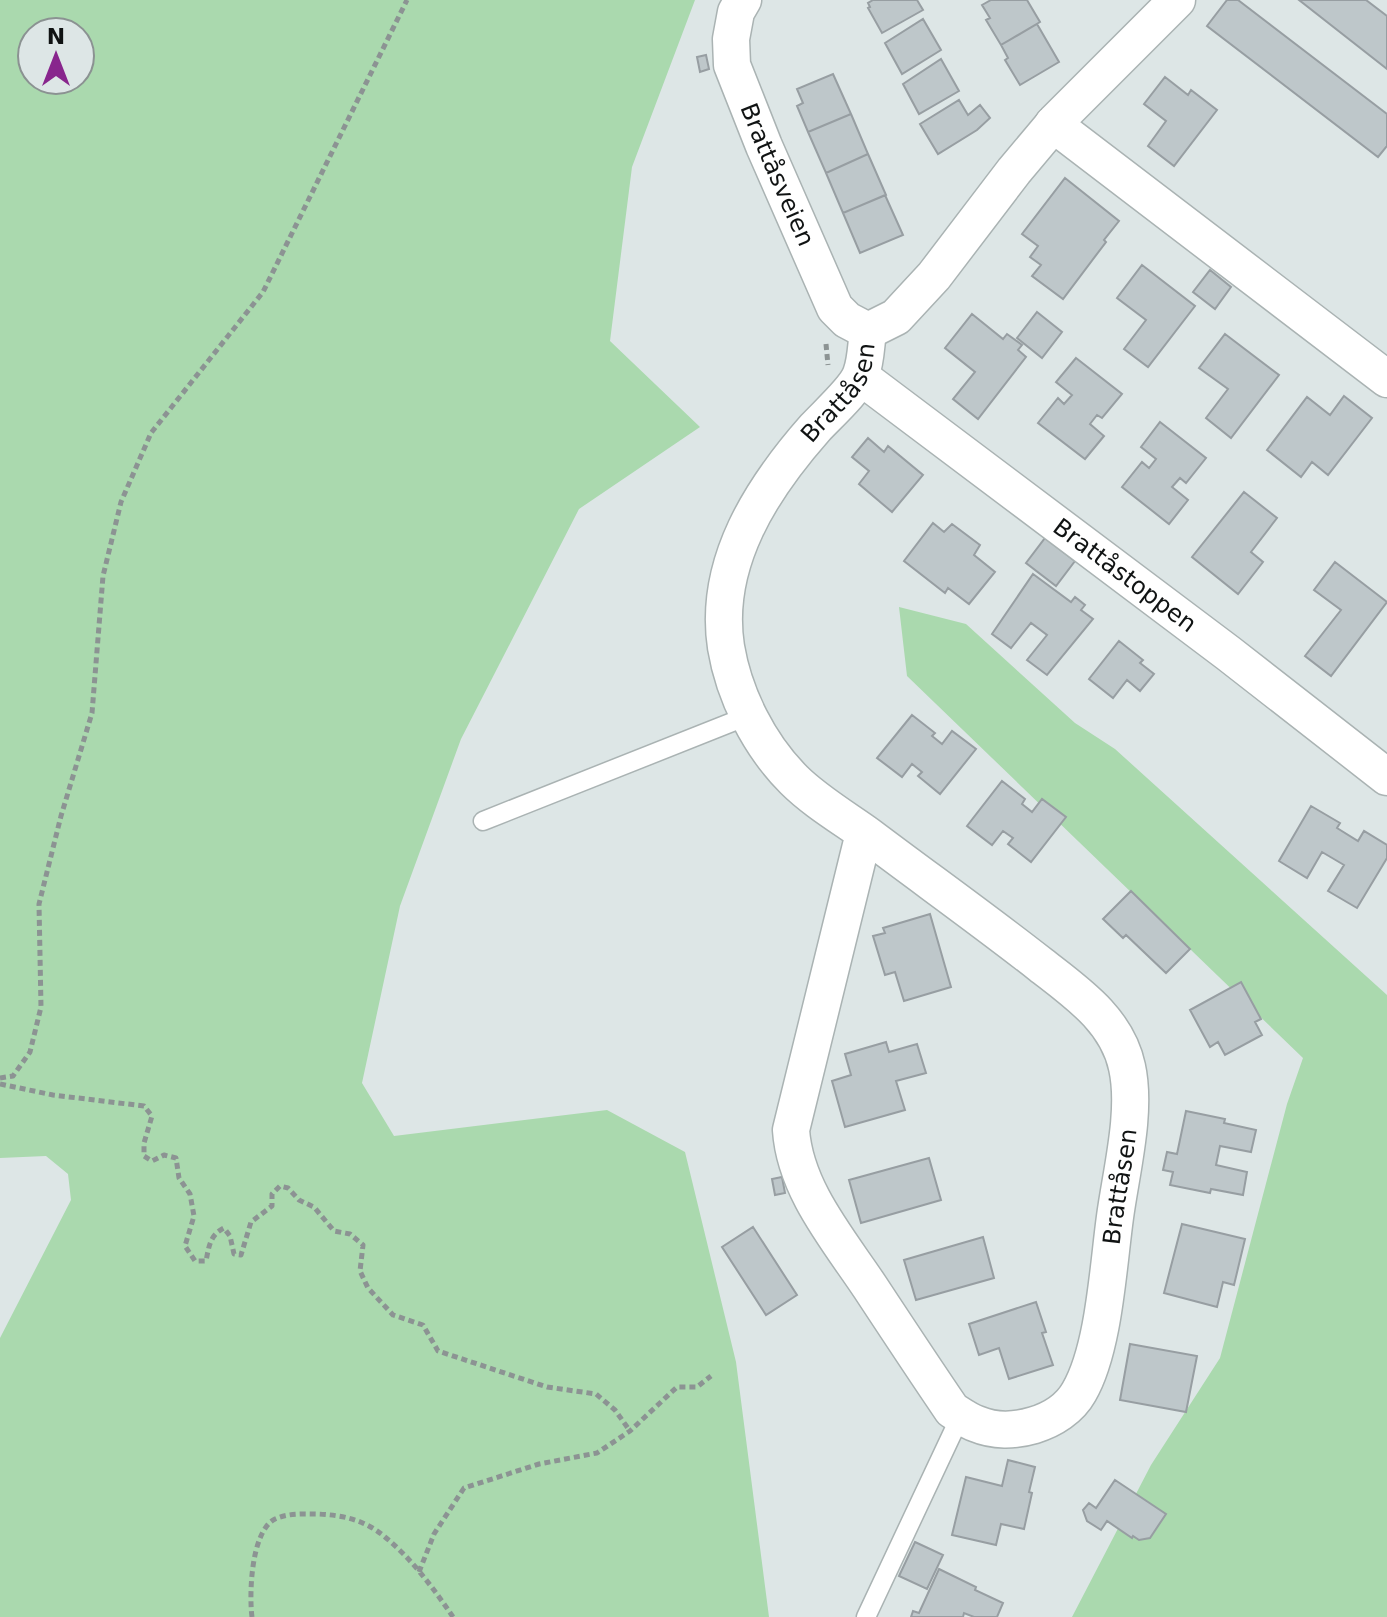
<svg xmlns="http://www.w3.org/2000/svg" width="1387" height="1617" font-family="'DejaVu Sans',sans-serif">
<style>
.green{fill:#aad9ae;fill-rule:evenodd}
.building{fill:#bec7ca;stroke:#979ea2;stroke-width:2}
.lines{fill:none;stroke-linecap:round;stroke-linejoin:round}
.service-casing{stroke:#aab3b3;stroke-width:21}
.minor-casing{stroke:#aab3b3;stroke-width:39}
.path{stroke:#8c9393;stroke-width:5;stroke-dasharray:6 4;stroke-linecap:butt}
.service{stroke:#fff;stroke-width:18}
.minor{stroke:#fff;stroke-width:36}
.labels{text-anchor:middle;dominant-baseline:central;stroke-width:6;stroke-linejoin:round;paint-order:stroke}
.street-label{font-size:24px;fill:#101313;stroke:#dde6e6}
</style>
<rect width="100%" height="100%" fill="#dde6e6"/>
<path class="green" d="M0,0H695L632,167L610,341L700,427L579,509L461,739L400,906L362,1083L394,1136L607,1110L685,1152L736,1362L769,1617H0V1338L71,1200L68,1174L46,1156L0,1158ZM80,32V80H32V32Z
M899,607L966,624L1075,723L1115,749L1387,995V1617H1072L1151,1465L1220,1358L1287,1104L1303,1058L907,676Z"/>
<path class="building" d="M873,0H917L923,10L882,33L868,8L870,7L868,3Z
M991,0H1027L1040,22L1001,45L986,20L990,18L982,5Z
M1227,0H1238L1387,114V146L1378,157L1207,26Z
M1299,0H1366L1387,16V69Z
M923,19L941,50L902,74L885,43Z
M1037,24L1059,62L1020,85L1005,60L1008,58L1001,45Z
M706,55L709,69L700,72L697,57Z
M941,59L959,91L919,114L903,84Z
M833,74L851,114L808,132L797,106L803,103L797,89Z
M1165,77L1188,95L1191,90L1217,110L1174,166L1148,146L1166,121L1144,104Z
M959,100L968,115L980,105L990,118L977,130L938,154L920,124Z
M851,114L868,154L826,173L808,132Z
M868,154L886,195L843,213L826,173Z
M1065,178L1119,221L1104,240L1106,242L1063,299L1032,276L1041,265L1030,257L1038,246L1022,234Z
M885,195L903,235L860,253L843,213Z
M1142,265L1195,306L1148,367L1124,349L1146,320L1117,298Z
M1210,270L1231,287L1215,309L1193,292Z
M1037,312L1062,332L1042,358L1017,338Z
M972,314L1003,339L1007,334L1022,345L1018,350L1026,357L978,419L953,399L975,372L945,348Z
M1225,334L1279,375L1231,438L1206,418L1228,389L1199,368Z
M1076,358L1122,394L1102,418L1097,415L1090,424L1104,436L1085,459L1038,423L1058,398L1064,404L1072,395L1056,382Z
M1344,396L1372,418L1328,475L1312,462L1301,477L1267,450L1307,397L1330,415Z
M1160,422L1206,458L1186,483L1180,478L1172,487L1188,500L1169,524L1122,487L1142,462L1149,468L1156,459L1141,447Z
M868,438L884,452L888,446L923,475L892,512L859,484L869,471L852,457Z
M1244,492L1277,518L1251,552L1263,562L1238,594L1192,557Z
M933,523L944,532L952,524L980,545L974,555L995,572L969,604L948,588L945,593L904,561Z
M1045,538L1075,561L1056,586L1026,563Z
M1335,562L1387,602L1331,676L1305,656L1341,610L1314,590Z
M1033,574L1071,602L1075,597L1085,605L1081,610L1093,619L1047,675L1027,660L1047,635L1031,623L1011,648L992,634Z
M1119,641L1143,660L1140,663L1154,674L1140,691L1127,680L1113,698L1089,679Z
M912,715L935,733L932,736L942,744L952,731L976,749L940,794L918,776L922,772L912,764L902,777L877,758Z
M1002,781L1025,799L1022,804L1032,812L1042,799L1066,817L1031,862L1008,844L1013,838L1003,831L992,845L967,826Z
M1311,806L1340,823L1337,828L1358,841L1364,831L1387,845V858L1357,908L1328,891L1344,865L1322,852L1307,878L1279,861Z
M1131,891L1190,949L1166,973L1126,935L1123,938L1103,919Z
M930,914L951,987L904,1001L895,972L885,975L873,936L885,933L883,928Z
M1241,982L1261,1019L1255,1022L1262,1035L1225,1055L1218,1042L1210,1047L1190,1010Z
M886,1042L889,1052L917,1044L926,1073L896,1081L905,1110L845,1127L832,1081L851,1075L845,1054Z
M1186,1111L1225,1119L1224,1123L1256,1130L1251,1152L1220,1146L1216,1165L1247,1172L1243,1195L1211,1189L1210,1193L1170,1185L1173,1172L1163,1170L1167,1152L1177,1154Z
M929,1158L941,1200L861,1223L849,1180Z
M782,1177L785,1193L775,1195L772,1179Z
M1182,1224L1245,1239L1234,1285L1223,1282L1217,1307L1164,1293Z
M753,1227L797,1295L766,1315L722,1247Z
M983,1237L994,1278L916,1300L904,1260Z
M1036,1302L1046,1332L1042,1333L1053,1365L1009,1379L999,1348L979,1355L969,1324Z
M1130,1344L1197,1356L1186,1412L1120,1400Z
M1008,1460L1035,1467L1029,1492L1032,1493L1024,1529L1001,1524L996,1545L952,1535L966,1477L1002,1486Z
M1115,1480L1166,1514L1150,1538L1139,1540L1133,1536L1132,1538L1107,1521L1101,1530L1087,1521L1083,1510L1089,1503L1096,1508Z
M915,1542L943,1555L927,1589L899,1576Z
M939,1569L976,1587L975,1590L1003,1603L997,1617H974L964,1613L963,1617H911L913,1611L919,1613Z"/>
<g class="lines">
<g class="service-casing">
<path id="service" d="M483,821L750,715
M866,1617L961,1415"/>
</g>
<g class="minor-casing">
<g id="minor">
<path id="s1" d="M743,0L736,12L731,39L732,65L764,146L835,308L847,320L868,331"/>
<path d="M1053,124L1387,379"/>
<path d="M868,331L896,317L934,276L1014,171L1056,121L1177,0"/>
<path id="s2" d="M861,377L1228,653L1387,777"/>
<path id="s3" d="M864,833L791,1130C795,1189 838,1239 870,1287C897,1328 924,1369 952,1410C960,1415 968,1421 977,1424C1010,1438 1061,1424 1079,1392C1104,1349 1108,1268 1115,1217C1121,1172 1137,1112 1127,1067C1117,1020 1077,993 1041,965C985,921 926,879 869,836C844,818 815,801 794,780C759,745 734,695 726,647C713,563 762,488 815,428C827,415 856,389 861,374C866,361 866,345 868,331"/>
</g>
</g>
<path class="path" d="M826,344L828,365
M0,1078L13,1076L30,1052L41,1007L39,904L61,816L92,713L103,576L121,502L151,433L263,292L407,0
M0,1084L53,1095L144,1106L152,1116L144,1143V1156L152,1161L164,1155L176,1158L179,1178L190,1194L194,1216L185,1246L195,1261H206C209,1246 210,1235 224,1228L230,1236L234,1254L241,1255L251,1222L272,1206V1194L280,1186L288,1188L299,1200L314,1207L334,1231L350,1234L363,1245L360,1271L368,1288L393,1315L423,1325L438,1351L547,1387L596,1394L615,1410L630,1431
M419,1572L434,1534L464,1488L539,1464L597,1453L630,1431L677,1387H697L711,1376
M252,1617C249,1594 251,1531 275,1519C288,1513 303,1514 317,1514C343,1515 365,1520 385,1537C412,1559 434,1589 453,1617"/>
<use href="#service" class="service"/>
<use href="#minor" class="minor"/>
</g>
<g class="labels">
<g class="street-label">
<text stroke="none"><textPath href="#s1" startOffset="186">Brattåsveien</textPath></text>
<text stroke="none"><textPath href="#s3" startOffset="1992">Brattåsen</textPath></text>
<text stroke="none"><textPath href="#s2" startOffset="330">Brattåstoppen</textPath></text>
<text stroke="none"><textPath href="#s3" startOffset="986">Brattåsen</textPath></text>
</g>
</g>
<g transform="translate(56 56)"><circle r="38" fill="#dde6e6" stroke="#8b9292" stroke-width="2"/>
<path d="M0-6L14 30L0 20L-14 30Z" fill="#88258d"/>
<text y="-12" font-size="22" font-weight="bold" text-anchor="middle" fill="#101313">N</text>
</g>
</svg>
